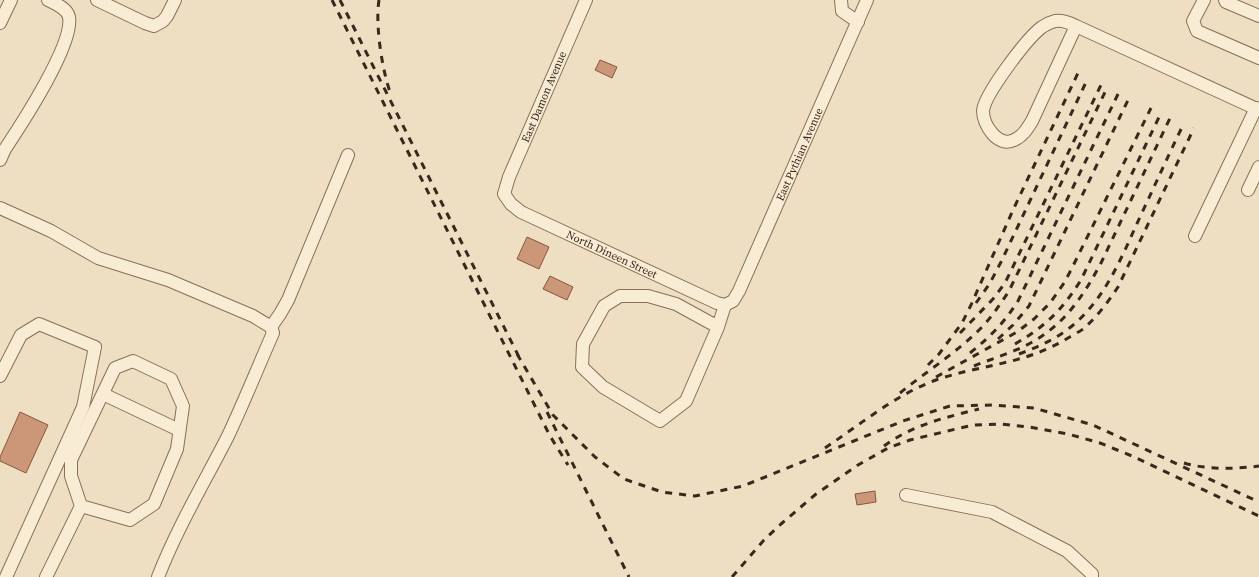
<svg xmlns="http://www.w3.org/2000/svg" width="1259" height="577" font-family="'Source Serif 4',serif">
<style>
.building{fill:#cc9678;stroke:#87573f}
.lines{fill:none;stroke-linecap:round;stroke-linejoin:round}
.minor-casing{stroke:#886f59;stroke-width:14}
.minor{stroke:#f9ecd5;stroke-width:12}
.rail{stroke:#38281d;stroke-width:3;stroke-dasharray:7 7;stroke-linecap:butt}
.labels{text-anchor:middle;dominant-baseline:central;stroke-width:3;stroke-linejoin:round;paint-order:stroke}
.street-label{font-size:11px;fill:#38281d;stroke:#f5e9d2}
</style>
<rect width="100%" height="100%" fill="#eedec2"/>
<path class="building" d="M600,60L617,67L612,78L595,70Z
M527,237L549,247L539,269L517,259Z
M550,276L573,287L567,300L543,289Z
M20,412L48,425L26,473L0,461V457Z
M875,491L876,502L857,505L855,494Z"/>
<g class="lines">
<g class="minor-casing">
<g id="minor">
<path d="M97,0L145,23L154,26L163,21L167,16L175,0"/>
<path id="s1" d="M586,0L509,177L504,194L511,204L521,212L717,303L725,305"/>
<path d="M841,0L842,11L858,22"/>
<path d="M1204,0L1193,21L1197,31L1259,58"/>
<path d="M1225,0L1226,2L1259,16"/>
<path d="M0,23L11,0"/>
<path d="M1076,26L1032,121C1027,129 1023,136 1014,140C998,148 983,125 983,111C984,95 1027,38 1042,27C1045,25 1051,22 1055,21C1062,20 1070,23 1076,26L1259,110"/>
<path d="M0,160L5,149C21,125 74,44 69,17C67,8 56,4 48,0"/>
<path d="M1248,190L1259,167"/>
<path d="M0,208L51,231L98,258L168,280L253,316L271,327L273,333C258,367 244,402 228,436C204,483 177,528 158,577"/>
<path d="M1195,236L1256,108"/>
<path id="s2" d="M725,305L733,301L739,291L867,0"/>
<path d="M271,327L280,314L288,300L348,155"/>
<path d="M718,327L676,304L648,296H620L604,306L583,344L582,367L603,387L660,421L686,401L718,327L725,305"/>
<path d="M0,376L21,335L39,324L95,347L83,407L6,577"/>
<path d="M103,394L179,430"/>
<path d="M906,495L992,512L1067,551L1092,574V577"/>
<path d="M46,577L81,506L71,476V460L115,368L133,361L171,379L183,406L177,449L154,504L130,520L81,506"/>
</g>
</g>
<use href="#minor" class="minor"/>
<path class="rail" d="M332,0L550,436L568,465
M340,0L520,359
M379,0C375,24 382,69 390,92
M976,303L990,283L1001,262L1088,78
M960,333L993,299L1005,283L1101,85
M998,339L1013,325L1029,306L1129,98
M1015,344C1046,326 1062,310 1081,280L1161,113
M970,353C990,337 1004,323 1018,301L1119,92
M517,354L553,415L595,457L624,479L662,492L695,496L743,486L903,421L950,406L992,405L1034,408L1093,425L1259,502
M1019,354C1038,347 1056,339 1072,326C1106,298 1122,256 1140,217C1155,185 1169,154 1184,123
M928,365L939,354L962,323L971,305L1013,210L1078,73
M974,366C996,357 1022,350 1042,336C1069,318 1086,291 1101,263L1171,116
M936,377L1017,332L1034,319L1050,303L1064,283L1071,270L1151,108
M900,393C927,371 959,351 983,326C993,315 1001,303 1009,291L1107,88
M547,412L629,577
M884,446C912,425 947,417 979,409
M825,448C861,424 895,395 936,380C982,364 1024,365 1068,338C1073,335 1079,332 1083,329C1097,317 1108,302 1118,287L1194,128
M1184,463C1208,470 1235,469 1259,466
M732,577L764,540L781,524L816,494L858,465L888,448L910,440L973,425L1000,424L1029,427L1068,434L1100,443L1132,456L1259,516"/>
</g>
<g class="labels">
<g class="street-label">
<text transform="translate(544 97) rotate(-67)">East Damon Avenue</text>
<text stroke="none"><textPath href="#s2" startOffset="170">East Pythian Avenue</textPath></text>
<text stroke="none"><textPath href="#s1" startOffset="336">North Dineen Street</textPath></text>
</g>
</g>
</svg>
